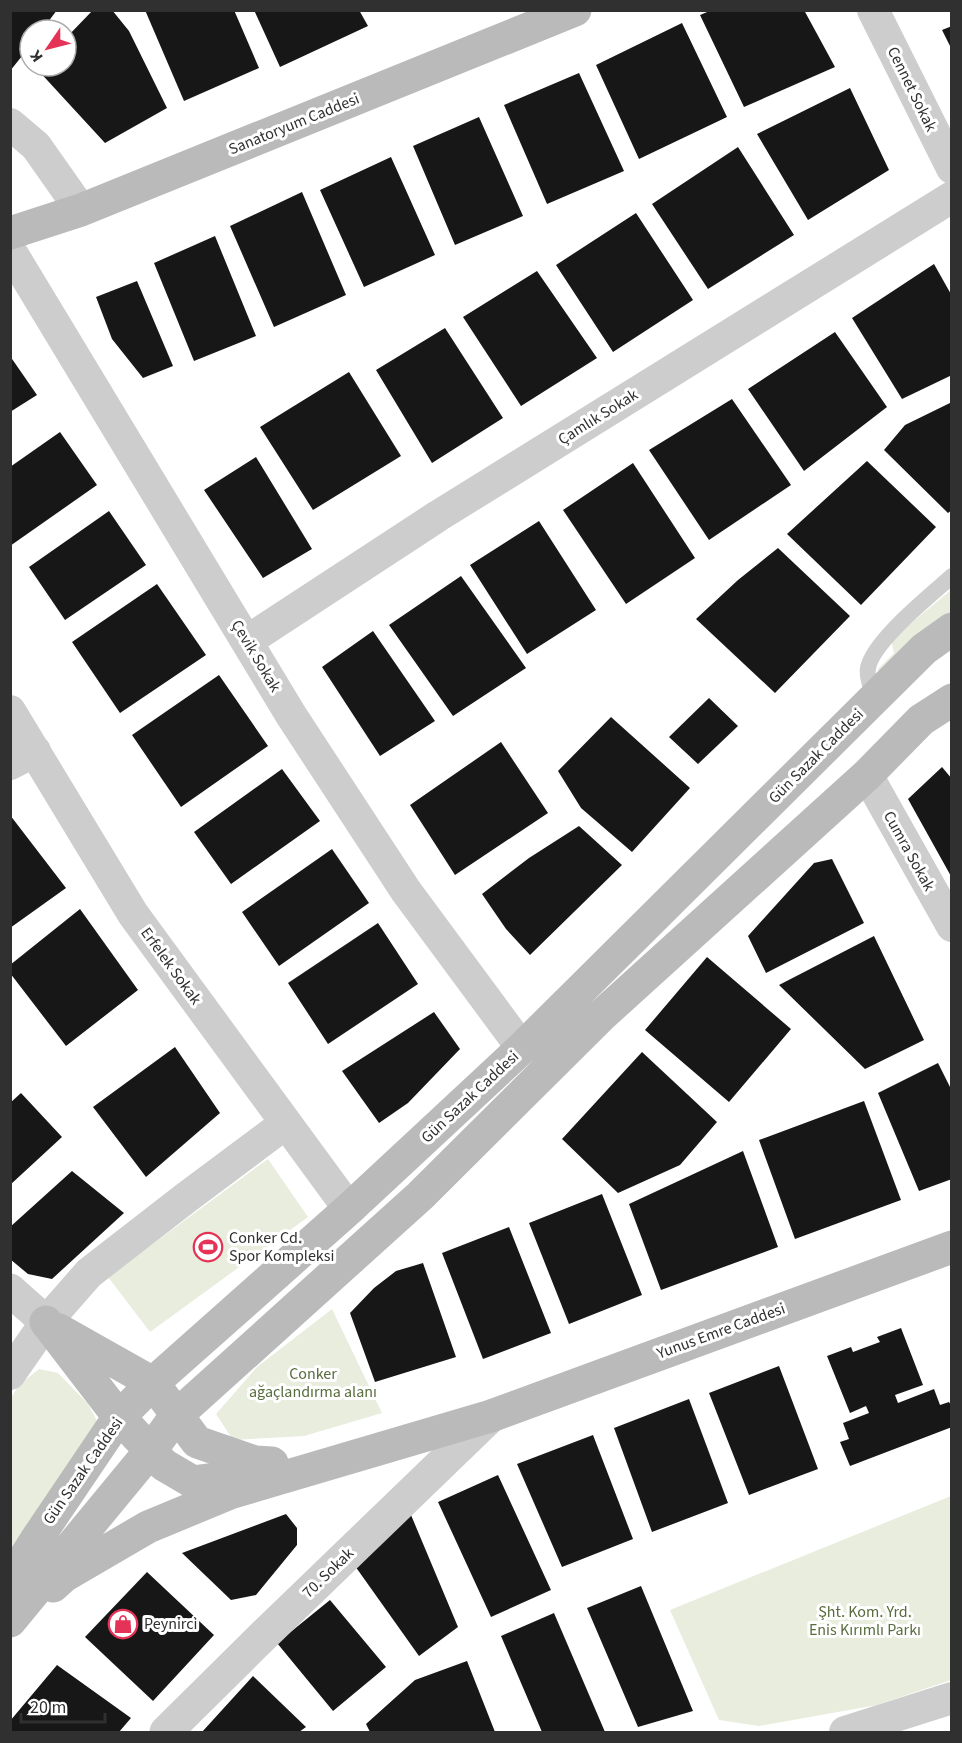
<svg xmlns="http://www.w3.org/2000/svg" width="962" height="1743" font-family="'Source Sans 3',sans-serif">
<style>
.green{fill:#e8edde}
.building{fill:#171717}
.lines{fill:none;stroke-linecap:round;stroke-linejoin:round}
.service{stroke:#cdcdcd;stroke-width:16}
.minor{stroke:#cdcdcd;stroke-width:32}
.tertiary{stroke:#cdcdcd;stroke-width:33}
.secondary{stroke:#bababa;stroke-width:33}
.labels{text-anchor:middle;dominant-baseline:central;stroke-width:6;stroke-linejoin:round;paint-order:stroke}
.street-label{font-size:16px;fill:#303030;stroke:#fff}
.poi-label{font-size:16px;fill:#303030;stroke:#fff;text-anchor:start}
.park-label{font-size:16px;fill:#586c3d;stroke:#fff}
</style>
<rect width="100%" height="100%" fill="#fff"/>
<path class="green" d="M951,590V619L881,676L878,669L894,653L891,640Z
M268,1159L308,1217L150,1332L108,1277Z
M332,1309L382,1413L304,1436L233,1440L216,1414L257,1367Z
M39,1369L58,1373L88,1404L98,1423L11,1550V1398L18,1386Z
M951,1496V1680L877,1705L759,1726L719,1720L670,1610Z"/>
<path class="building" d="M10,10H57L42,30H30V46L10,71Z
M93,10H112L129,31L167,108L105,143L36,68L38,66H66V38Z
M145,10H234L259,68L184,101Z
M254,10H359L368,26L280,67Z
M712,10H804L835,67L744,107L700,15Z
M682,23L727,117L639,159L596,65Z
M952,26V50L942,30Z
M579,73L624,171L547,204L504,105Z
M850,88L889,170L808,220L757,134Z
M479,117L523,216L455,245L413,146Z
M738,147L794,235L708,289L652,204Z
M391,157L435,255L364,287L320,190Z
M302,192L346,295L274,327L230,226Z
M636,213L693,300L613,352L556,265Z
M215,236L256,336L194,361L154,263Z
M934,264L952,296V375L902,399L852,318Z
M537,271L597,358L521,406L463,317Z
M137,281L173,366L143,378L112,339L96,297Z
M445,328L503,418L432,463L376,370Z
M835,332L887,407L804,471L748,389Z
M10,356L37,395L10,412Z
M349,372L401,456L313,510L260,427Z
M732,399L791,485L709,540L649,450Z
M952,402V510L948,513L884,450L905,425Z
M60,432L97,485L10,546V467Z
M256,457L312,549L263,578L204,490Z
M867,461L936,527L861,605L787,534Z
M633,463L695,558L626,604L563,510Z
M109,511L146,565L65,620L29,567Z
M539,521L596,610L527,654L470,565Z
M778,548L850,616L775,693L696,619L738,580Z
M461,576L526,668L453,716L389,625Z
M157,584L206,655L120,713L72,642Z
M373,631L435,721L380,756L322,667Z
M219,675L268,746L181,807L132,735Z
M709,698L738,726L698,764L669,737Z
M611,717L690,788L632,852L581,808L558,771Z
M501,742L548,813L455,875L410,805Z
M942,767L952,779V878L908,799Z
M282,769L320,821L231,884L194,832Z
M10,815L66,888L10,928Z
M579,826L622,865L530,955L506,929L482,894L529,858Z
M332,849L369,903L279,966L242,912Z
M832,859L864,923L766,973L748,936L814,863Z
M80,909L138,990L66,1046L10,973V965Z
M378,923L418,984L328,1044L288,983Z
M874,936L924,1040L865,1069L779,985Z
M707,957L791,1029L729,1102L645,1030Z
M434,1012L460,1049L408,1103L379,1123L342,1071Z
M175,1047L220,1113L146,1177L93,1107Z
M642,1052L717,1122L680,1165L618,1193L562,1139Z
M938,1063L952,1091V1179L919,1191L878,1093Z
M21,1093L62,1137L10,1185V1103Z
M864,1101L901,1200L795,1239L759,1140Z
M743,1151L778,1247L661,1290L629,1204Z
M72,1171L124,1213L52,1279L28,1274L10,1259V1227Z
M602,1194L642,1295L569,1324L529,1223Z
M509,1227L551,1333L483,1359L442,1253Z
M423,1263L456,1357L375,1382L350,1313L374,1288L396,1271Z
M901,1328L923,1385L895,1395L898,1403L934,1389L940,1405L949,1402L952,1407V1427L850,1466L840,1442L849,1439L843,1423L869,1413L866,1406L850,1413L827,1356L851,1347L853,1352L880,1342L877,1337Z
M779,1366L818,1469L749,1495L709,1393Z
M689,1399L728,1503L652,1532L614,1428Z
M593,1435L633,1539L562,1567L517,1464Z
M498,1475L551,1590L491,1617L438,1502Z
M286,1514L297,1528V1545L256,1595L231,1600L182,1553Z
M411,1515L458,1627L419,1656L355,1566Z
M147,1572L214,1635L153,1701L85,1637Z
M641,1586L693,1711L638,1727L587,1608Z
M330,1600L386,1667L333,1711L277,1643Z
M554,1613L605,1732H542L501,1636Z
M467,1661L495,1732H370L366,1724L415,1680Z
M57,1665L131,1718L119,1732H10V1721Z
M253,1676L306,1727L299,1732H202Z"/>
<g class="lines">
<path class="service" d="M874,699C872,690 866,677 868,668C873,641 930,596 952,576"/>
<path class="minor" d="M873,10L952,168
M10,124L36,146L81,210
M10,250L291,715L406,891L522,1048
M247,641L438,516L952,197
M10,711L133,914L349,1209
M10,764L35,751
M867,775L952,926
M10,1374L46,1322L89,1273L187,1197L286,1123
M845,1732L952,1698"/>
<path class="tertiary" d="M10,1290L46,1322
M166,1732L264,1635L491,1416"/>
<path class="secondary" d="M10,233L81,210L575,10
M46,1322L119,1417L164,1465L193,1482L243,1475
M59,1330L153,1383L197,1442L255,1462L272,1463
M10,1581L36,1540L119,1417L153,1383L349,1209L522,1048L924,649L952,629
M53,1586L64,1576L148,1527L230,1493L491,1416L952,1247
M10,1621L151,1450L176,1416L420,1196L601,1016L867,775L921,720L952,700"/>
</g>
<defs>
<g id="stadium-ring" transform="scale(1.5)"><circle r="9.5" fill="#fff" stroke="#e53357" stroke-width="1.5"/><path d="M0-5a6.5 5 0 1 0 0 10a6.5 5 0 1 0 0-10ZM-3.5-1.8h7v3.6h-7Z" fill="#e53357"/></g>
<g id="shop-ring" transform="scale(1.5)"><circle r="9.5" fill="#fff" stroke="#e53357" stroke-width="1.5"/><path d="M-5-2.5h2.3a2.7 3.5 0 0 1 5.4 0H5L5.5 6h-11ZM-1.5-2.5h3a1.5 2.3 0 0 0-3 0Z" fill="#e53357"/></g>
</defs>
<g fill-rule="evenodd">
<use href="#stadium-ring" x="208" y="1247"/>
<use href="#shop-ring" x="123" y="1624"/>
</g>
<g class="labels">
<g class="street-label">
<text transform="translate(912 89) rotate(64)">Cennet Sokak</text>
<text transform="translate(294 124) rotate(-22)">Sanatoryum Caddesi</text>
<text transform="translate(598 417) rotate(-32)">Çamlık Sokak</text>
<text transform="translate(256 656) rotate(59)">Çevik Sokak</text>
<text transform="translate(816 756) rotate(-45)">Gün Sazak Caddesi</text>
<text transform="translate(909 851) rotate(61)">Cumra Sokak</text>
<text transform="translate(171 966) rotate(54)">Erfelek Sokak</text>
<text transform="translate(470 1097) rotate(-43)">Gün Sazak Caddesi</text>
<text transform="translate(721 1331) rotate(-20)">Yunus Emre Caddesi</text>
<text transform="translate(83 1471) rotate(-55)">Gün Sazak Caddesi</text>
<text transform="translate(328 1573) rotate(-44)">70. Sokak</text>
</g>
<g class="poi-label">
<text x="229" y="1238">Conker Cd.<tspan x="229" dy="18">Spor Kompleksi</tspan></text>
<text x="144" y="1624">Peynirci</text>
</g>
<g class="park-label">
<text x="313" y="1374">Conker<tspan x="313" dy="18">ağaçlandırma alanı</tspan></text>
<text x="865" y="1612">Şht. Kom. Yrd.<tspan x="865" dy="18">Enis Kırımlı Parkı</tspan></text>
</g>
</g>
<rect width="962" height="1743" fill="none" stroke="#303030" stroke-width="24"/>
<g transform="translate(48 48) rotate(235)"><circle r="28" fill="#ffffff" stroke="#acacac" stroke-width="1.5"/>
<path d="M0-4.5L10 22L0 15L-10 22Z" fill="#e53357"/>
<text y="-9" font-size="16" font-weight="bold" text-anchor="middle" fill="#303030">K</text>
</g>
<path d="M21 1713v9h84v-9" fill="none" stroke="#303030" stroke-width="3"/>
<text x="30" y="1713" font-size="18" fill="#303030" stroke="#ffffff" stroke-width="4.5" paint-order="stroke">20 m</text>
</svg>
